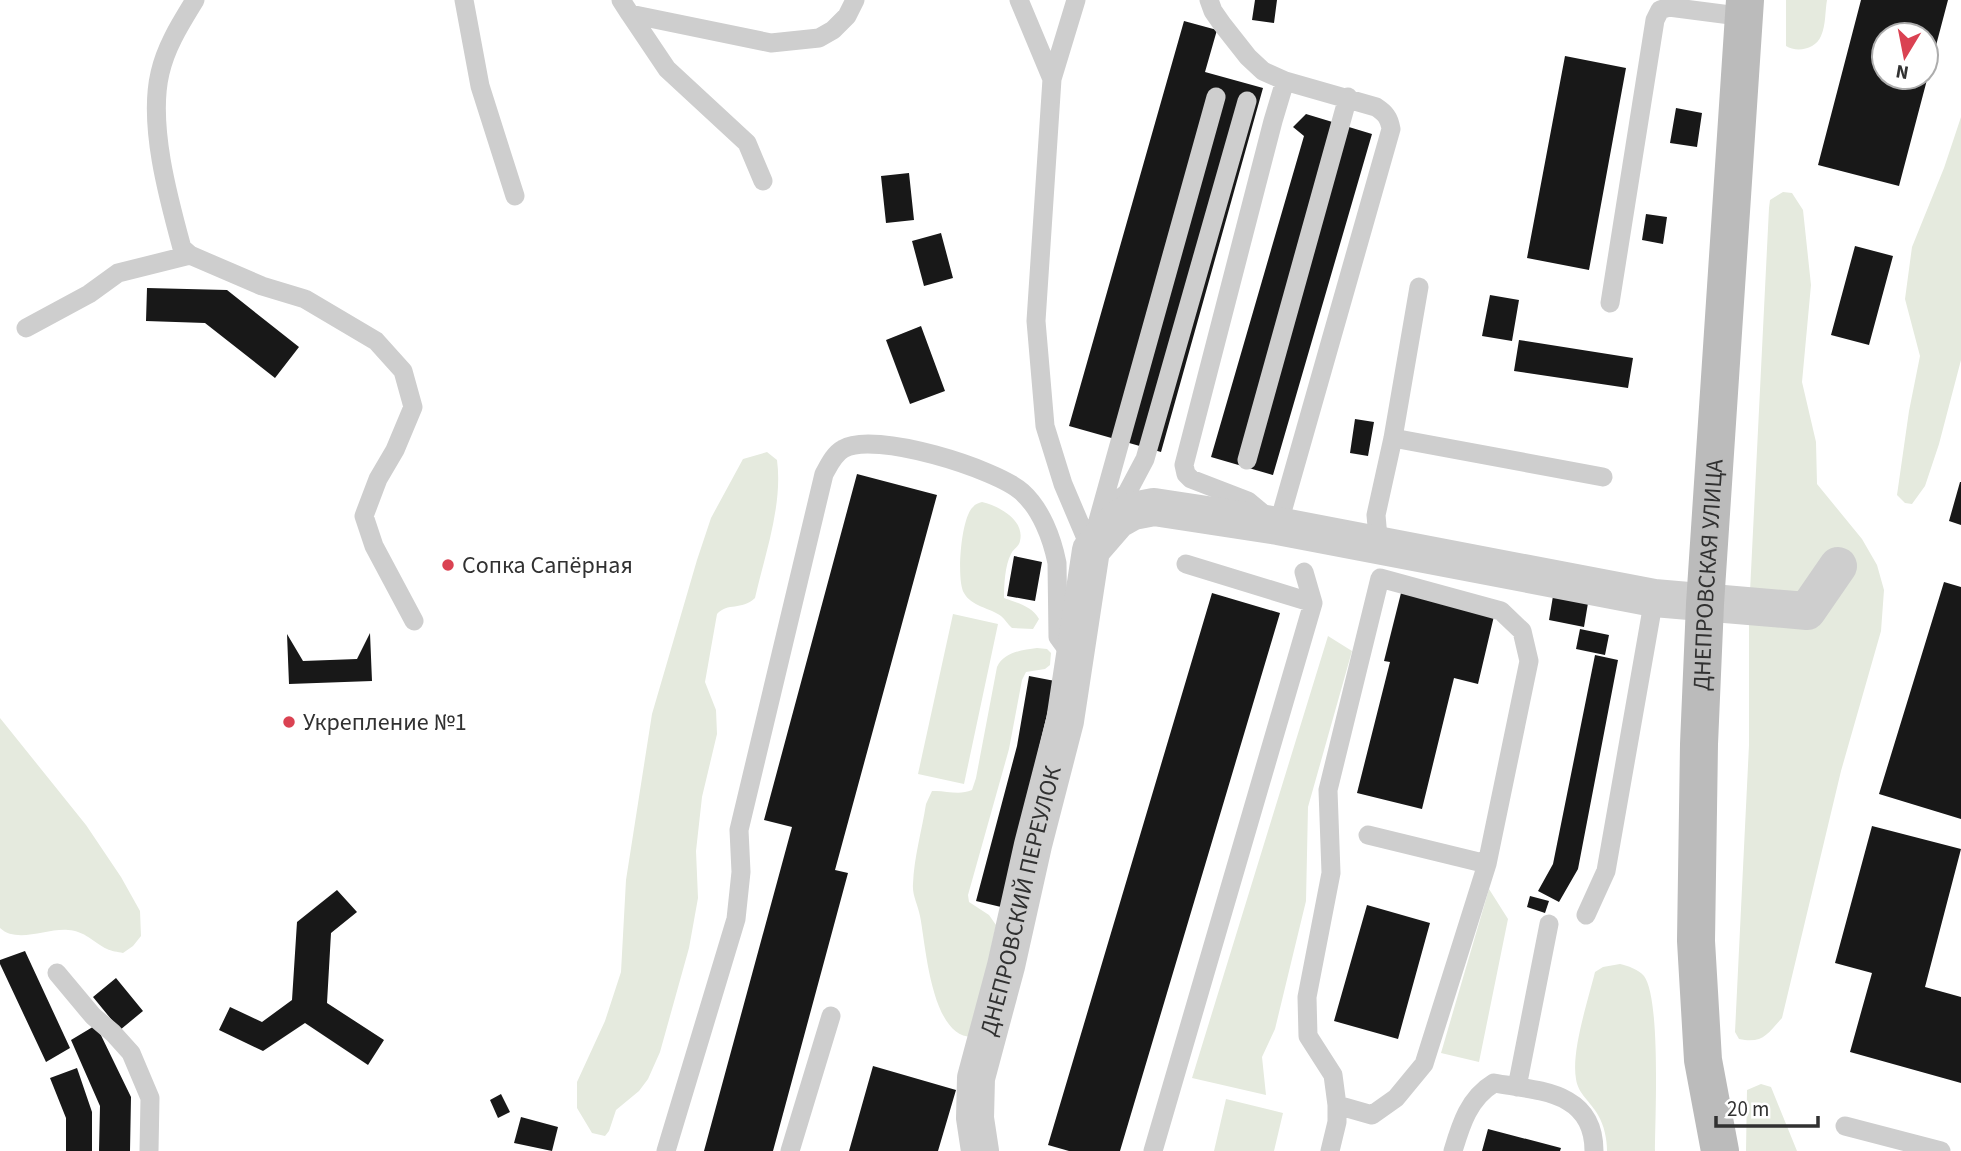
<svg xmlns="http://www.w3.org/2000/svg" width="1961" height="1151" font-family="'Source Sans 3',sans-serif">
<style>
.green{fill:#e5eade}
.building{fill:#181818;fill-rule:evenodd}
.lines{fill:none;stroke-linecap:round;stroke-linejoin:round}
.lane{stroke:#cecece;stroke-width:19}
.street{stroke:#cecece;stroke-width:38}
.secondary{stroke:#bbb;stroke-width:38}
.poi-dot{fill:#da4252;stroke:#fff;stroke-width:2.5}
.labels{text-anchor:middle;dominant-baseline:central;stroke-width:7;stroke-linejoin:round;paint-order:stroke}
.poi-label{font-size:24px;fill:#313131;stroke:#fff;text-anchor:start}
.street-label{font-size:24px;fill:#313131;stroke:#fff}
</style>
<rect width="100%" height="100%" fill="#fff"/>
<path class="green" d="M1786,0H1827C1825,11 1826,25 1821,36C1816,49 1797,53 1786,46Z
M1961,117V360L1939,444L1925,486L1912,504L1905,503L1897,495L1909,411L1920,356L1905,299L1912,247L1944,168Z
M1783,192L1792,193L1803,210L1811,285L1802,382L1816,442L1817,484L1862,539L1877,565L1884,590L1881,631L1841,771L1782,1018C1767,1034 1763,1044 1739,1039L1735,1032L1749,745V612L1769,208L1770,200Z
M767,452L777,460C783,505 765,554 755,598C741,611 728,602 717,614L705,682L716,710L717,734L702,797L696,851L698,898L689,948L660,1052L648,1079L639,1091L616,1110L609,1131L605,1136L592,1133L577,1108V1082L605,1021L621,972L626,880L652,714L697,560L711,518L743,459Z
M982,502C999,506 1025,520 1020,541C1019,547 1013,549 1011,554C1005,565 1004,585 1004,598C1017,603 1032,606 1039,619L1033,629L1012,628C1008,625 1005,619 1001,616C990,608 971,606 964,593C956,580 961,517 973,507C975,504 979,503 982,502Z
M953,614L998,624L964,784L918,774Z
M1328,636L1352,651L1308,807L1306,901L1275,1029L1262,1057L1266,1095L1192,1078Z
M1037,648L1047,649L1051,653L1050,665L1045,669L1026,672L1022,680L1009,749L968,895L969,902L989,915L996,925L972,1037C931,1037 926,946 920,916C918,905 912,895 913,884C914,857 922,830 926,804L932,791C946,790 958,796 972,790L976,778L997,667C1004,652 1022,650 1037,648Z
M0,718L86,825L121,877L140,911L141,936L133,946L123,953C118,952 111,951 107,949C93,942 85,931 68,930C47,928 17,944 0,928Z
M1489,889L1508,919L1479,1062L1441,1053Z
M1620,964C1628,966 1638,969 1644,976C1661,999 1655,1118 1655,1151H1607C1607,1139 1604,1125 1598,1115C1591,1102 1578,1094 1576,1079C1571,1051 1588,1001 1595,972L1603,967Z
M1761,1084L1771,1087L1797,1151H1746L1747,1090Z
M1226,1099L1283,1113L1274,1151H1214Z"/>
<path class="building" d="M1255,0H1277L1274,23L1252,20Z
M1861,0H1948L1899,186L1818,165ZM1884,35H1926V77H1884Z
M1184,21L1217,30L1205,72L1263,88L1161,452L1069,426Z
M1565,56L1626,68L1589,270L1527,258Z
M1676,108L1702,113L1697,147L1670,143Z
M1306,114L1372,134L1273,475L1211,457L1304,136L1293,127Z
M909,173L914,220L886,223L881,176Z
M1646,214L1667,217L1663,244L1642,240Z
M941,233L953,278L924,286L912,241Z
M1855,246L1893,256L1869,345L1831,335Z
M147,288L227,290L299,347L275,378L205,323L146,321Z
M1490,295L1519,300L1512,341L1482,336Z
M921,326L945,391L910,404L886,340Z
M1519,340L1633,358L1628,388L1514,371Z
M1355,419L1374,422L1368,456L1350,453Z
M857,474L937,495L835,870L848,873L773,1151H704L792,827L764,820Z
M1960,482H1961V525L1949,521Z
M1014,556L1042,562L1035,601L1007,596Z
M1944,582L1961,587V819L1879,794Z
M1212,593L1280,613L1120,1151H1069L1048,1145Z
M1401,593L1494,616L1478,684L1454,678L1422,809L1357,793L1390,662L1384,661Z
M1553,596L1588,603L1584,627L1549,620Z
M1580,629L1609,635L1605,655L1576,649Z
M370,633L372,681L289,684L287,634L303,661L357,659Z
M1595,655L1618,660L1578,869L1559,902L1538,891L1553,864Z
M1029,676L1055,681L1001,907L976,901L1017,746Z
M1872,826L1961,849L1925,987L1961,997V1083L1850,1052L1872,973L1835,963Z
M337,890L357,912L331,933L327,1003L384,1040L368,1065L305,1023L263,1051L219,1030L230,1007L262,1022L292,1000L297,922Z
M1530,896L1549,901L1545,913L1527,907Z
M1367,905L1430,923L1398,1039L1334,1021Z
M25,951L70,1048L46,1062L0,964V960Z
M116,978L143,1011L120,1030L93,997Z
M96,1025L131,1097L130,1151H99L100,1106L71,1040Z
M873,1066L956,1090L938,1151H849Z
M77,1068L92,1112V1151H66V1118L50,1078Z
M501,1094L510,1112L498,1118L490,1100Z
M521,1117L558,1127L552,1151L514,1143Z
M1488,1129L1561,1148L1560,1151H1482Z"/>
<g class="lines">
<path class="lane" d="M195,0C181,23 166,46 160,73C148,124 168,197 182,248L190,255L262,286L305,299L376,341L403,371L413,407L395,450L378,479L364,516L374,546L414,621
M464,0L480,86L515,196
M621,0L630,14L771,43L819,38L833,30L847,16L855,0
M1019,0L1052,79L1036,321L1045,426L1063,484L1091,550
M1209,0L1213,11L1222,24L1248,57L1263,71L1285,81L1376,107C1385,113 1389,117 1391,129L1278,526L1248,501L1191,479L1186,474L1184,465L1273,121L1285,81
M630,14L667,69L747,143L763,181
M1052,79L1076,0
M1610,303L1655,20L1660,10L1669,7L1746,17
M26,328L89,294L118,273L190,255
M1393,438L1603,477
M1247,460L1348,97
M1105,510L1127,493L1145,459L1247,101
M1094,535L1216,97
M1379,549L1376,515L1393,438L1419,287
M1186,564L1313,603
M1368,835L1487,864
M1586,915L1606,871L1654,598
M57,973L93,1016L113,1033L131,1053L150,1098L149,1151
M1517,1087L1549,924
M1845,1126L1941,1151
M666,1151L736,919L741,872L739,830L824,474C829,465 834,454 843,449C873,430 997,469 1022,492C1041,509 1052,538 1057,563L1058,637L1066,648L1075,652
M790,1151L831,1016
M1153,1151L1313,603L1304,572
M1330,1151L1337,1122V1105L1333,1075L1308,1036L1307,997L1331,873L1328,790L1380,578L1501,611L1522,631L1529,661L1487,864L1424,1064L1396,1098L1372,1115L1337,1105
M1453,1151C1461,1124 1469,1098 1494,1083C1539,1091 1594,1091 1594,1151"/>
<path class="street" id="s1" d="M980,1151L975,1118L976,1078L1006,966L1033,845L1065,721L1091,550L1117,520L1133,511L1154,507L1278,526L1654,598L1807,611L1838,566"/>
<path class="secondary" id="s2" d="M1720,1151L1703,1060L1696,941L1699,744L1705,604L1745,0"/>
</g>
<g class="poi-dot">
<circle cx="448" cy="565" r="7"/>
<circle cx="289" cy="722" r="7"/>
</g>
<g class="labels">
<g class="poi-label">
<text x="462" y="565">Сопка Сапёрная</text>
<text x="303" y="722">Укрепление №1</text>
</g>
<g class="street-label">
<text stroke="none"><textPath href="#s2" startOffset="578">ДНЕПРОВСКАЯ УЛИЦА</textPath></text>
<text stroke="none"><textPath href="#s1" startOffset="256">ДНЕПРОВСКИЙ ПЕРЕУЛОК</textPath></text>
</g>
</g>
<g transform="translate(1905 56) rotate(190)"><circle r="33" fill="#ffffff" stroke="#adadad" stroke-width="2"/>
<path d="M0-5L12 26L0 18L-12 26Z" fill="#da4252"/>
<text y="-10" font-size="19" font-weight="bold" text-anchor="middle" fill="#313131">N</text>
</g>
<path d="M1716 1116v10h102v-10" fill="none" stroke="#313131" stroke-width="3.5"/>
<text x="1727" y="1116" font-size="21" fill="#313131" stroke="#ffffff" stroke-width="5" paint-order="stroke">20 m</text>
</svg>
